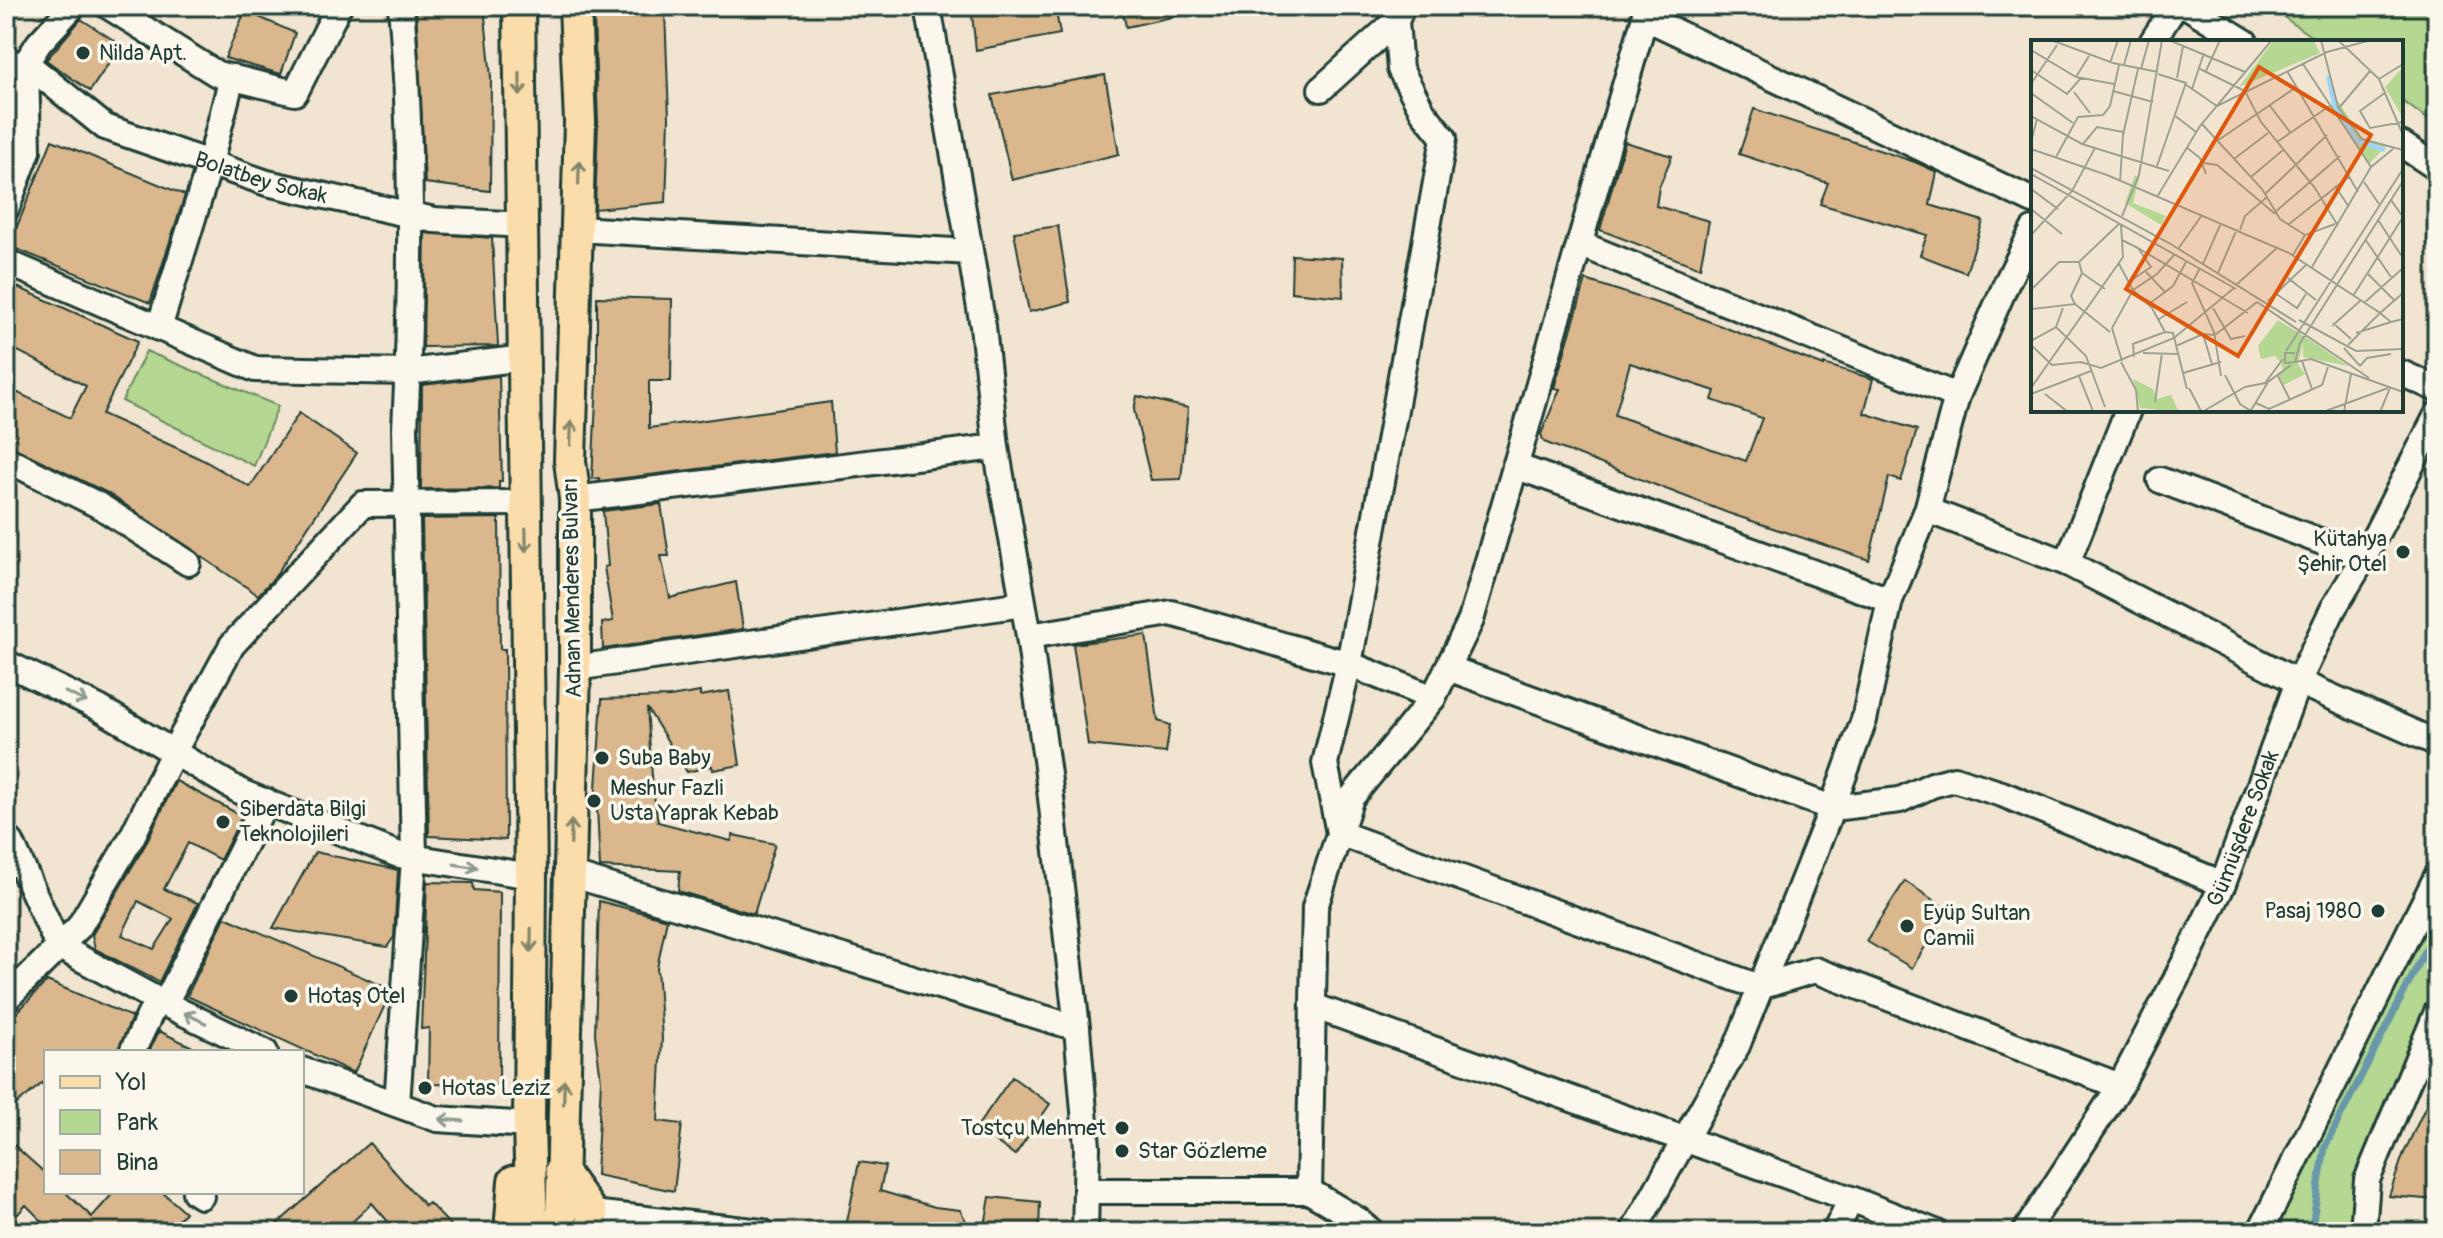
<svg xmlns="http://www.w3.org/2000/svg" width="2443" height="1238" font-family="Pangolin,sans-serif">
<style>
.green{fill:#b4d791;stroke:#6a8a62;stroke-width:2}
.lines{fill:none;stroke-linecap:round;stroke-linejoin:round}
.stream{stroke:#6998ab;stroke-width:7}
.building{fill:#dbb78d;stroke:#1f3d34;stroke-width:2;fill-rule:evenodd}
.minor-casing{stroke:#1f3d34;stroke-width:30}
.major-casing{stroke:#1f3d34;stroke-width:36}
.minor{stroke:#fbf7ec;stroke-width:24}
.major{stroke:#fbddab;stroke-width:30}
.oneway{stroke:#82856a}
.oneway2{stroke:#8d9a90}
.poi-dot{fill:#1f3d34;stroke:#fbf7ec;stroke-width:3}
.labels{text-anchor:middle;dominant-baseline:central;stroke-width:7;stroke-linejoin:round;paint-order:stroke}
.poi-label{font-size:22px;fill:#1f3d34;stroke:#fbf7ec;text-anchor:start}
.street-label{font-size:22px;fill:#1f3d34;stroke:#fbf7ec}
.inset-river{fill:none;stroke:#9bd5fb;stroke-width:4}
.inset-road{fill:none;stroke:#9da192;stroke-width:2}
.view{fill:#de580e;fill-opacity:0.15;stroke:#de580e;stroke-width:4}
.inset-edge{fill:none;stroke:#1f3d34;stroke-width:4}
</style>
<rect width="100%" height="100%" fill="#f1e4d0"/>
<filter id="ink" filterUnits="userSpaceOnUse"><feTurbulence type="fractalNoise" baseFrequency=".0125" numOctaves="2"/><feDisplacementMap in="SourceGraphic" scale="16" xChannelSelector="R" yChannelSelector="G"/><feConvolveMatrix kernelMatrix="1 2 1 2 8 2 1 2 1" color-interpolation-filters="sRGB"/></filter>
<g filter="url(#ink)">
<path class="green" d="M2268,6H2437V126L2401,100V42H2319Z
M146,351L278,406L254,466L122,401Z
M2437,877V1038L2367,1180L2371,1232H2261Z"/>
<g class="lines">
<path class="stream" d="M2311,1232L2325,1147L2437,928"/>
</g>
<path class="building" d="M416,6H484L491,78L490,191L425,183Z
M971,6H1055L1060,34L976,50Z
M1122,6H1185L1186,14L1126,27Z
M665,10L669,118L666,202L595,209L598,122L594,18Z
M245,11L295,33L281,74L225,58Z
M81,19L121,45L90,91L46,60Z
M1105,75L1119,154L1012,180L992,95Z
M1754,109L1915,162L1937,172L1930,205L1983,221L1966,273L1920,255L1927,235L1820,204L1828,183L1739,154Z
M52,140L185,195L150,303L9,246Z
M1625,142L1672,156L1659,187L1656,206L1709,221L1700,268L1600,230Z
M1058,226L1070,302L1029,312L1014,232Z
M425,233L492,238L498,346L423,347Z
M1292,255L1342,258L1343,297L1291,292Z
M1586,280L1690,314L1824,366V364L1873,379L1864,413L1917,430L1901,481L1889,477L1869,560L1728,513L1544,442L1541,434L1560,389L1554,388ZM1630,363L1715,391L1712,400L1762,418L1746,461L1615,415Z
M6,282L138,341L102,414L203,460L250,487L299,413L357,453L274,578L258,595L108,493L6,444V387L70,418L86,386L6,345Z
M597,297L672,299L671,381H649V428L831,402L835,452L600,481L599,478L592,479L597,382Z
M499,376L502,481H499V488L421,489L422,385Z
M1137,396L1188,408L1181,479L1151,480L1134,410Z
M661,504L669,556H661L670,598L736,582L743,629L603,649L602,623L613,621L604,567L608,566L603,511Z
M499,518L500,649H505L506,840L429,836L422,519Z
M1146,635L1158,721L1170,725L1166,753L1088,745L1073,644Z
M729,691L740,765L713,770L712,766L687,772L647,708L653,789L658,822L731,841L733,835L775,844L754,914L678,891L680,871L600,867L596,788L602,699L670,697L700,692V696Z
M176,781L242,816L220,860L188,843L164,889L198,903L159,982L95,949L92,935L145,845ZM138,901L173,919L154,949L122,935Z
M315,852L398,870L394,937L387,947L273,928Z
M1905,881L1948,910L1912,968L1866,941Z
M427,882L473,883L474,890L500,892L499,1085L428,1084L429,1028L421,1029Z
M599,901L667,919L657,968L662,1038L658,1121L682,1124L674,1191L596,1175L601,1080L595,1034Z
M225,917L390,989L389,996L354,1073L187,996Z
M47,981L132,1017L117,1052H46V1080L6,1113V1024Z
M159,1031L203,1052H149Z
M1012,1077L1050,1104L1015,1155L976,1128Z
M2437,1082V1200L2389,1196L2403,1155Z
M6,1138L46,1174V1192H65L92,1217L114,1192H162L185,1212L168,1232H53L26,1205L6,1227Z
M369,1143L425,1206L429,1203L457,1232H397L372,1203L342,1232H268Z
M859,1162L885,1166L880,1191L935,1207L960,1210L972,1232H845Z
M990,1197L1040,1202L1039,1232H984Z"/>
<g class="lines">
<g class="minor-casing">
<g id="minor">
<path d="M108,6L217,74L295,93L339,6"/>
<path d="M928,6L983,326L996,447L1029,636L1050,789L1077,1028L1087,1147L1085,1232"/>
<path d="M2187,6L2245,42"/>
<path d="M1644,17L2033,201"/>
<path d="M1396,21L1400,69L1423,112L1444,138L1349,664L1325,763L1339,833L1759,987L1815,970L2120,1086"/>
<path d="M2152,42L2175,6"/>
<path id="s1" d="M26,63L105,127L267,183L434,220L522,225"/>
<path d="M6,64L26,63L39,43L73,6"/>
<path d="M1321,89L1396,21L1400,12"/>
<path d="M2401,144L2437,168"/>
<path d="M6,209L28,151L26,63"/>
<path d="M577,229L970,252"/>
<path d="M1580,244L1957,396"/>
<path d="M6,262L255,369L408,372L524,358"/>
<path d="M159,328L210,163L232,77"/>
<path d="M2401,373L2437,389"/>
<path d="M6,459L100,506L188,563"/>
<path d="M1515,466L1890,600"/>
<path d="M2160,480L2364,558"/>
<path d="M575,499L996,447"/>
<path d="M1927,510L2067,563L2298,682L2437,743"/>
<path d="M2067,563L2128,410"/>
<path d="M1029,636L1171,613L1349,664L1433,698"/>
<path d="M6,663L99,708L243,793L399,855L531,876"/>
<path d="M575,668L1023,604"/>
<path d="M1448,668L1832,808L1900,800L1932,785L1954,779L2002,794L2223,884"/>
<path d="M6,838L11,842L58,946L165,1004L265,1052"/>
<path d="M570,874L1077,1028"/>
<path d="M6,999L79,927L132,837L174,751L232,645L363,504L526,503"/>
<path d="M1313,1006L1851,1199L1935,1232"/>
<path d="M132,1052L154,1006L165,1004L266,801"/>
<path d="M302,1070L437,1119L529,1125"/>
<path d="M397,1104L414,858L405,429C412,289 413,146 401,6"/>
<path d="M1086,1191H1309L1358,1220L1372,1232"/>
<path d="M1309,1191L1315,907L1351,798L1433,698L1471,620L1648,6"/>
<path d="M195,1192L201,1196"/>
<path d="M592,1213L762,1232"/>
<path d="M1633,1232L1737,1046L1832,808L1864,720L1890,600L1927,510L1957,396L2007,282L2033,230"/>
<path d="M1835,1232L1851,1199"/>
<path id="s2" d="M2025,1232L2120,1086L2188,956L2223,884L2298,682L2333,609L2364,558L2437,415"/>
<path d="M2260,1232L2437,876"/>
<path d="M2363,1232L2367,1180L2437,1012"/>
</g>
</g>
<g class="major-casing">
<path id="major" d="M519,6L531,876L529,1125L532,1232
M561,1170L592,1213V1232
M510,1232L514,1181
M561,1232L575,668V499L570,461L580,122L575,6"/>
</g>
<use href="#minor" class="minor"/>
<use href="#major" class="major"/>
</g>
<defs><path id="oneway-shaft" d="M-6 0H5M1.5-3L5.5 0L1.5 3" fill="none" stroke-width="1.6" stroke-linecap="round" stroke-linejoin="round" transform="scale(2)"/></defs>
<g class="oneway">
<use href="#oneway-shaft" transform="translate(520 84) rotate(89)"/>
<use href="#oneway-shaft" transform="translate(579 173) rotate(-88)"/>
<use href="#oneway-shaft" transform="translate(571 433) rotate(-88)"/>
<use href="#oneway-shaft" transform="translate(526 540) rotate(89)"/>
<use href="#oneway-shaft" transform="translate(571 832) rotate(-89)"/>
<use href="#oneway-shaft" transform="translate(531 940) rotate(91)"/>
<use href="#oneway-shaft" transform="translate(564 1092) rotate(-88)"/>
</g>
<g class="oneway2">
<use href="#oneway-shaft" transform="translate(76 697) rotate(25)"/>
<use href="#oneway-shaft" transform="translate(466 866) rotate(9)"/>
<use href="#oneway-shaft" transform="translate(195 1018) rotate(-154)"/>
<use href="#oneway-shaft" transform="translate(451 1120) rotate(-176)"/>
</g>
</g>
<g class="poi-dot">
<circle cx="83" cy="53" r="8"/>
<circle cx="2403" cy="552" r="8"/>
<circle cx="602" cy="758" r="8"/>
<circle cx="594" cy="801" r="8"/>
<circle cx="223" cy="822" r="8"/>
<circle cx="2378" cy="911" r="8"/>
<circle cx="1907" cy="926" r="8"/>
<circle cx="291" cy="996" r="8"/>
<circle cx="425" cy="1088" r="8"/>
<circle cx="1122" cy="1128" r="8"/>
<circle cx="1122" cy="1151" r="8"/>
</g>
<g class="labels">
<g class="poi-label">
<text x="99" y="53">Nilda Apt.</text>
<text x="2387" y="539" text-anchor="end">Kütahya<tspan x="2387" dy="25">Şehir Otel</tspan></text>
<text x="618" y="758">Suba Baby</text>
<text x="610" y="788">Meshur Fazli<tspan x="610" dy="25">Usta Yaprak Kebab</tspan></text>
<text x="239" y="809">Siberdata Bilgi<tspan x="239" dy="25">Teknolojileri</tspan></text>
<text x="2362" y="911" text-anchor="end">Pasaj 1980</text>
<text x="1923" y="913">Eyüp Sultan<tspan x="1923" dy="25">Camii</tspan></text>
<text x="307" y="996">Hotaş Otel</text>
<text x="441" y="1088">Hotas Leziz</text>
<text x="1106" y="1128" text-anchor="end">Tostçu Mehmet</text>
<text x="1138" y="1151">Star Gözleme</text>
</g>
<g class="street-label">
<text stroke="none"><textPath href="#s1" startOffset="266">Bolatbey Sokak</textPath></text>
<text transform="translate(572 588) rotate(-91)">Adnan Menderes Bulvarı</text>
<text stroke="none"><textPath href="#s2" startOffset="460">Gümüşdere Sokak</textPath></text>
</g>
</g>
<g transform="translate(2031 40)">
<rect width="372" height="372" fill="#f1e4d0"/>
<path d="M243,0H282L289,13L208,47ZM372,27V78L354,47ZM307,61L331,98L355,106L338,124L300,65ZM104,135L108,138L102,163L135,176L130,185L94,163ZM247,280L276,298L317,326L272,317V304L267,324L274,334L253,345L247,334L252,331L250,323L244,316L230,319L227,306ZM102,339L122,349L126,359L140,355L148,372L109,368Z" fill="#b4d791"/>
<path class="inset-river" d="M297,36L303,64L326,101L354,110"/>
<path class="inset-road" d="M20,0L82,23L127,32M138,0L214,32M290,0L307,67L331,99L372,110M307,0L348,39L372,95M0,10L45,37L83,44M79,23L87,0M272,24L340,127L281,227M93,25L100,0M110,29L118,0M169,29L214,51L230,82L284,148L307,186M0,30L36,54L50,38M175,31L189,0M256,31L327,152M45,37L58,16M146,38L152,6M348,39L372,24M0,44L26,5M154,44L186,66L296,12L340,0M161,49L173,13M82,51L122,62M43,52L59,73M355,52L329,71L339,88L372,82M0,53L42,83M239,66L259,92M308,68L339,31M143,75L165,92M0,76L51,104L138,131M171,84L231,149L249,179L274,195M186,101L264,48M246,102L300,65M0,103L6,79M52,104L66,87L92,92M155,107L169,118L175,134M0,109L76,135L258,213L349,273L317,305M25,117L47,77L72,75L79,66L88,25M203,119L237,93M173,123L186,125L243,173L309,116M126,126L155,43L127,34M340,127L362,109M0,128L138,203L265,282M0,134L205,249M220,137L252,110M89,142L92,95L107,29M333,142L348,164M304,146L318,167M0,149L27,169M234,154L296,95M126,157L169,86L241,0M0,169L31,194M91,176L108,135L131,0M347,180L372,218M258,184L319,136M209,190L214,176L236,157M0,195L41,151L64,108M334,199L360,237M91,200L107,208L120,227L99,241M107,208L217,273M147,209L171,175M262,215L274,195L304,184M48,222L51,233L74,249M88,224L102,250L81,288L91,321M172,224L190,183M169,228L161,243L183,292L190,336M115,232L134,252M187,233L206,189M336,233L363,260M257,238L285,260M205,245L247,207M0,250L28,222H48L89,183M102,250L121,268L134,292L142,293L156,349M102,250L126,234L144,214M244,253L266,268L275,254M372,253L349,273L360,282L372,279M322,256L372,177L360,160M237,261L276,224M226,262L338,338M333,263L372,228M44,264L40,256L51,233M118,264L142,246L155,222M182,268L200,299L214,296M0,269L44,264L79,292M128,279L156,262M268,280L325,311L372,309M302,283L320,299M301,286L329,261M25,287L55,316L74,367M325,293L360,282M172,294L181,324M0,301L25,287L32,268M0,305L21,325L50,322L70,328L143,298L203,248M145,306L172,294L184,295L226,262M313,308L329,326M255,311L372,129M112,313L147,314M264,313H254V323L264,322L269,303L372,141M103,317L102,304L134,292M271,321L281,349M90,322L105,350L107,372M264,322L280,319L372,352M329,326L336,318L360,314M152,333L190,322M246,334L259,360M194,335L209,364L220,371M48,336L62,371M0,348L92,217L90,185M158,348L170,371M0,354L60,331M14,354L37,372M124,362L131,313M225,363L238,369L291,345L297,327M171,372L214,347L234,343L252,319M219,372L237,342L260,325M292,372L357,348M313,372L320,334M349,372L359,348"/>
<path class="view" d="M228,27L340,95L207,316L95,249Z"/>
<rect width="372" height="372" class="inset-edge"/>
</g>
<rect width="2443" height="1238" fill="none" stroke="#fbf7ec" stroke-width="32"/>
<rect x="16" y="16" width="2411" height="1206" fill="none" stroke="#1f3d34" stroke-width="3" filter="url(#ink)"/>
<rect x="44" y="1050" width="260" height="144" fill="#fbf7ec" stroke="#a3ada2" stroke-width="2"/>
<rect x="60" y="1076" width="40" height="12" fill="#fbddab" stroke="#a3ada2" stroke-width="2"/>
<text x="116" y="1090" font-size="24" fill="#1f3d34">Yol</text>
<rect x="60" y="1110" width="40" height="24" fill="#b4d791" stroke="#a3ada2" stroke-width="2"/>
<text x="116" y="1130" font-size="24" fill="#1f3d34">Park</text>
<rect x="60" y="1150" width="40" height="24" fill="#dbb78d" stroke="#a3ada2" stroke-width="2"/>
<text x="116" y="1170" font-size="24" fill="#1f3d34">Bina</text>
</svg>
